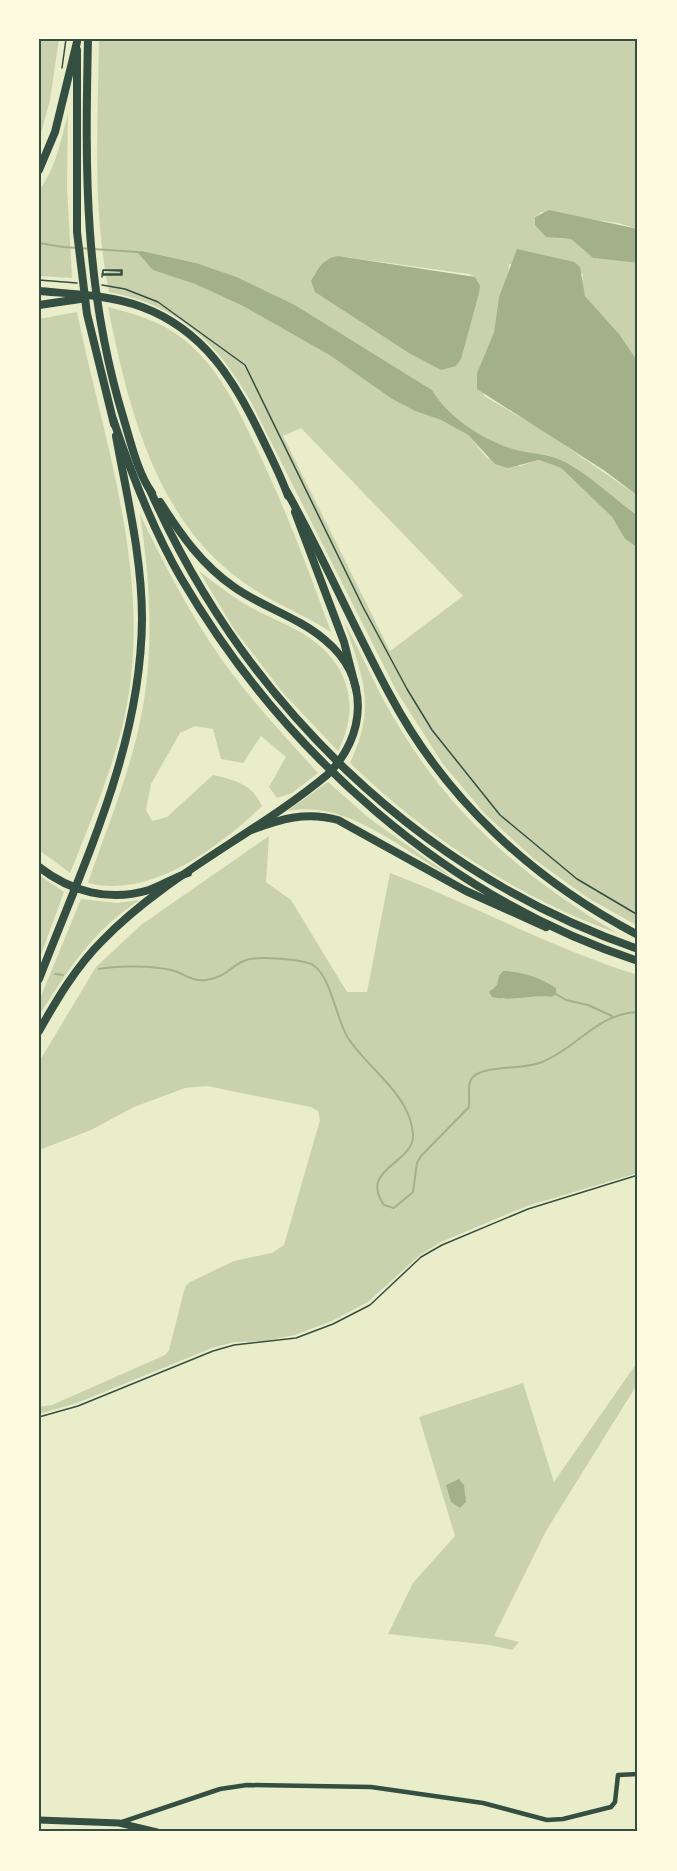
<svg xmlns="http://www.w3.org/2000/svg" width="677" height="1871" font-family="'Source Serif 4',serif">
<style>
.green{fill:#cad2ad;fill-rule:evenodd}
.water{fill:#a3b18a}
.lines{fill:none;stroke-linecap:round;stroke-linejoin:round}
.stream{stroke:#a3b18a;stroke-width:2}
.path{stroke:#344e41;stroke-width:1.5}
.minor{stroke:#344e41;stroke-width:4.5}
.secondary{stroke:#344e41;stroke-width:7}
.primary{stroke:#344e41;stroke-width:8}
.trunk{stroke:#344e41;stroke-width:8}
.motorway{stroke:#344e41;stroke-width:8}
.neatline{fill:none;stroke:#344e41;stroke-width:2}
</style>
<rect width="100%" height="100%" fill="#e9edc9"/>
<path class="green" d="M39,39H59L50,100L39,140Z
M99,39H638V229L618,223L541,212L535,217V225L555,238L571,239L593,258L638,263V362L620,335L585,296L582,288L583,274L509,264L508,279L499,297L494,332L477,373L484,396L541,429L638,496V516C615,499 592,477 567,463C550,453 531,454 513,449C482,439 449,418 432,390L295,305L237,277L196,263L142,251L143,257L153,269L195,284L243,306L331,356L392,399L415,411L441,420L468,435L487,458L520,466L539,460L561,468L612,517L625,539L638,548V926L588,898L534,859L485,814L443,764L397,692L251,402C217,342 178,305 109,292C92,209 98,123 99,39ZM338,256L469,274L475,277L313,276L327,259ZM301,428L463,596L390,651L283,436Z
M68,114L67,187L72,278L39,276V190C56,169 61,139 68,114Z
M108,307C135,314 161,321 183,339C217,365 237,407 255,445C284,505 308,568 331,632C306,616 279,605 255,590C158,530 129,412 108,307Z
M77,312C105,448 157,587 122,728C109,778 89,826 70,873L39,850V319Z
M140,514C161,558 183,601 210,642C241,690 280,731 318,773L292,793L277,798L269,787L286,757L261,736L243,763L221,759L213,729L195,726L180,733L151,784L146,810L152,821L167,817L213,775C235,780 252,784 262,806C219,847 151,899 88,883C105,833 126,783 138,731C155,659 151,587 140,514Z
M199,571C215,583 231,596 248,606C266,616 285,623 302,633C348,661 362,704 338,751L283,693L234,629Z
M344,621C358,647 370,674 383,699C441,806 514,872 617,933C516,897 427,837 350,763C377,705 363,679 344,621Z
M328,782L370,819L455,879C403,852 349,799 287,811Z
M269,836L266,882L291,900L347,992H367L390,873C474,905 553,949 638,975V1173L527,1206L441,1242L420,1255L368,1302L332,1321L295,1335L265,1341L234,1342L212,1348L77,1403L39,1414V1407L52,1405L165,1355L169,1350L185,1287L190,1282L234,1261L272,1253L284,1245L320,1120L318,1111L311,1107L207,1086L185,1088L134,1107L91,1130L39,1150V1062L96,967L141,925ZM503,971L552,997L540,995L502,999L491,989L497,986L499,974Z
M39,875L64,892L39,960Z
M81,899L117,903L140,900C94,929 67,971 39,1016V1001Z
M638,1361V1383L546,1531L494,1636L519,1642L512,1650L490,1645L388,1634L413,1583L455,1536L419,1417L523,1383L554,1482Z"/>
<path class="water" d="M549,210L638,229V263L593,258L571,239L546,237L535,225V217Z
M517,249L574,262L580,267L585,296L620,335L638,362V496L605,471L477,389V373L494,332L499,297Z
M142,251L196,263L237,277L295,305L432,390C449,418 482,439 513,449C531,454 550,453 567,463C592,477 615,499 638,516V548L625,539L612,517L561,468L539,460L508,468L495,464L468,435L441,420L415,411L392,399L331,356L243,306L195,284L153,270L137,252Z
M338,256L475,277L480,286L479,293L461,359L456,366L441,370L409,353L315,292L311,281C318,269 323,258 338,256Z
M503,971C522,971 541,978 556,988V994L552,997C532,994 512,1002 492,997L489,992L497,985L499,975Z
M459,1479L464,1485L466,1502L460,1508L451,1502L446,1485Z"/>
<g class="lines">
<path class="stream" d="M39,243L63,247L138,252
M99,969C117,965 153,966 171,970C184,973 192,982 206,980C227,977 230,966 246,960C258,956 302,959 313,965C331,976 336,1019 348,1038C368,1069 410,1094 413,1134C415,1164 358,1168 384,1205L394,1208L413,1192L417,1163L421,1156L469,1107C470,1097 466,1082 474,1076C487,1065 524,1070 542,1062C577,1048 598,1013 638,1012
M55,974L63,975
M556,994L566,1000L588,1005L612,1016"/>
<path class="path" d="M62,68L66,39
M102,274H121V271L103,270V275H122V270H103L102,277
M39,280L77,283
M102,285L125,289L158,302L245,365L363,607L407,689L432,730L500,815L577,879L638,915
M39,1417L78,1406L213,1351L234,1345L296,1338L333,1324L370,1305L421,1257L442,1245L528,1209L638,1175"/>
<path class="minor" d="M122,1822L220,1789L247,1785L371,1787L483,1803L547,1820L563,1819L611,1807L615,1802L618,1775L638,1774"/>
<path class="secondary" d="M39,1820L119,1823L157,1832"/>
<path class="primary" d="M88,39C85,173 84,290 124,420C131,443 138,474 152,493
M77,50V232L87,314L114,424
M39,979C84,862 141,747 142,619C142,557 127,497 116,436
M39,1031C57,999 76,967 102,941C167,874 256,834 327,775C367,736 370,677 325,640C298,617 262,607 234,587C202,565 181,535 160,502"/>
<path class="trunk" d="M39,170L55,132L77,42
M39,291C73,294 110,295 142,307C204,330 235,381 262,438C271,457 281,476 288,496
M39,305L80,299
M295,512L344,642L356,689
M39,867C71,892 109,902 149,890C163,885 175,877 188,873"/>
<path class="motorway" d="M113,419C131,473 152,528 181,578C283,752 444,897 638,961
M150,490C245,703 417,872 638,949
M287,492C324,558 354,628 390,695C446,800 533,880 638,935
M251,830C281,819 306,811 338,820L466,891L546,927"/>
</g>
<rect width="677" height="1871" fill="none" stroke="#fefae0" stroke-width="81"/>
<rect x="40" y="40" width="596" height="1790" class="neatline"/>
</svg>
